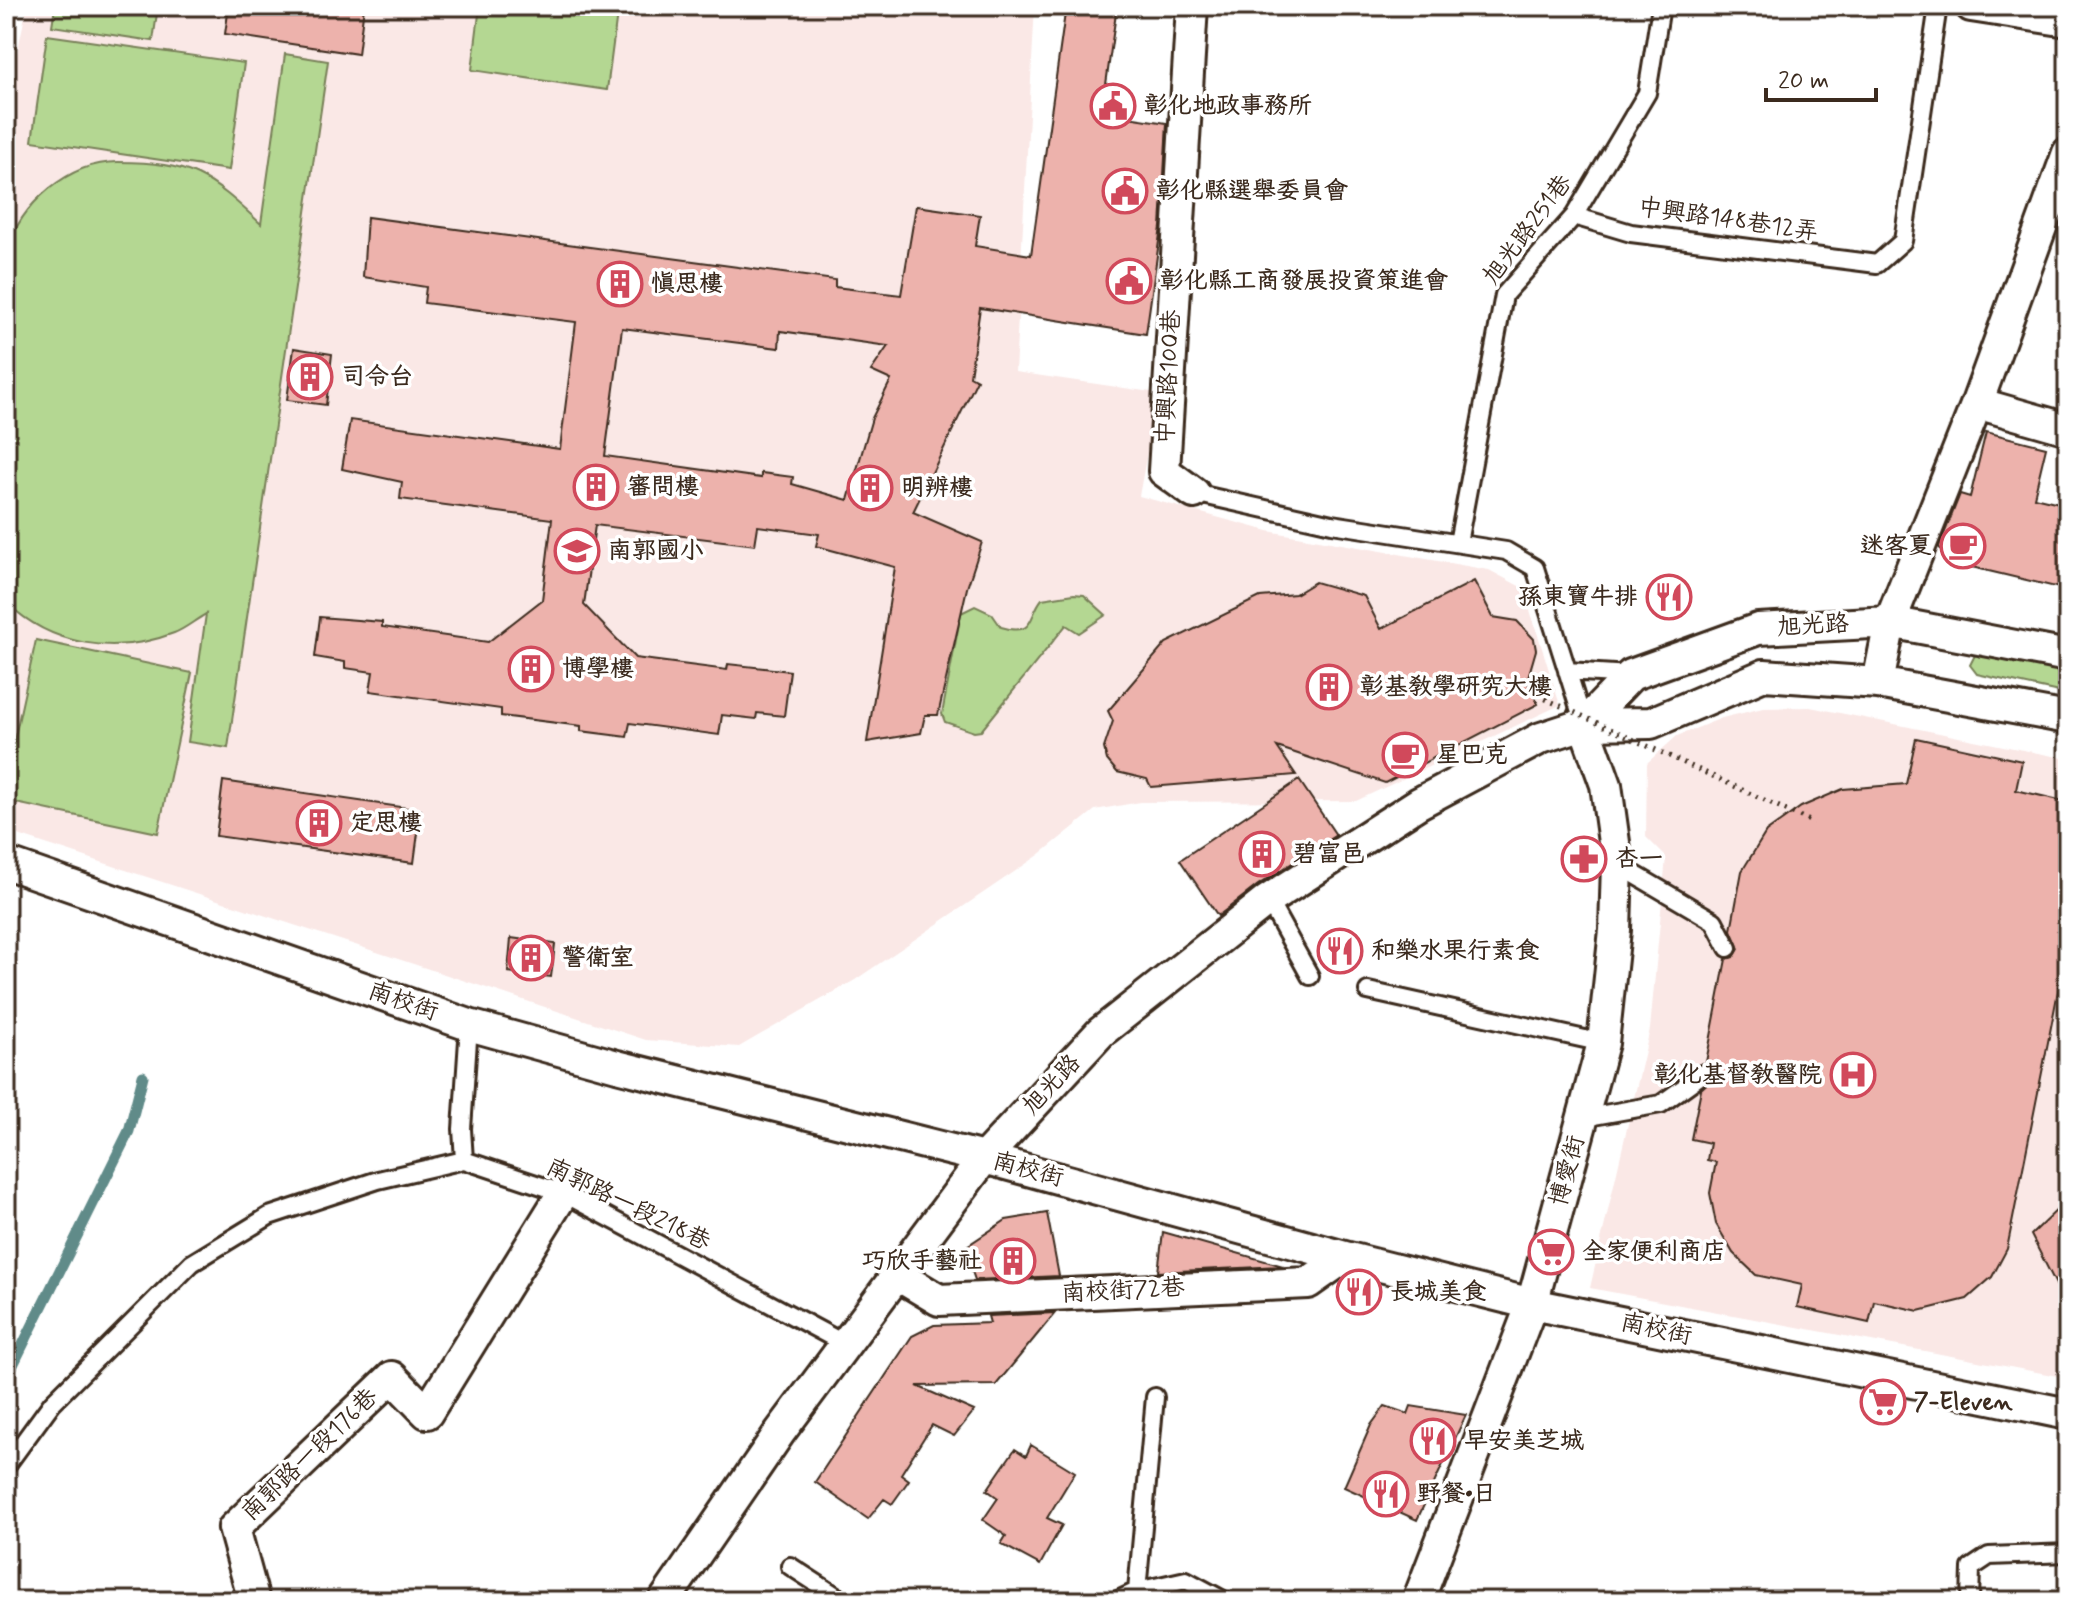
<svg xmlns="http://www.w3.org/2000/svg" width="2074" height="1607" font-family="Mynerve,'LXGW WenKai TC',sans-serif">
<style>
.built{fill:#fae8e6}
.green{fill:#b4d792;stroke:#788058;stroke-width:2}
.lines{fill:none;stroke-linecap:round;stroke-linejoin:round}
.stream{stroke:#618b89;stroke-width:11}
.building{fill:#edb2ac;stroke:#3b2a1e;stroke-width:2;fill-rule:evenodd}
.service-casing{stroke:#3b2a1e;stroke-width:22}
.minor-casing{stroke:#3b2a1e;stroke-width:36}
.service{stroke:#fff;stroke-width:16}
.minor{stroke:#fff;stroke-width:30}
.path-bridge{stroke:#3b2a1e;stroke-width:5;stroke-dasharray:2 6;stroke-linecap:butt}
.labels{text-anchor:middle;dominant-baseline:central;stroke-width:7;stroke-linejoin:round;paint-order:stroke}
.poi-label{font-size:24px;font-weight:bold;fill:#3b2a1e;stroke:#fff;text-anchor:start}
.street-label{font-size:24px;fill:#3b2a1e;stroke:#fff}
</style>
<rect width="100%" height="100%" fill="#fff"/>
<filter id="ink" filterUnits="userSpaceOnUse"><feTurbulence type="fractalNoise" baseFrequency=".0125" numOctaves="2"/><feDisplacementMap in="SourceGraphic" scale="16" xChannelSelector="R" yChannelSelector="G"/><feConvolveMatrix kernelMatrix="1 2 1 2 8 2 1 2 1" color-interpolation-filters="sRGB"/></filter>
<g filter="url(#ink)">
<path class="built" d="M27,6H1035L1015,372L1158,393L1139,496L1268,531L1489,570L1523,588L1560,705L1356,801L1140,802L1095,810L1039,855L855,980L739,1047L646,1040L6,831V107Z
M1810,707L2068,759V1378L1590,1288L1650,1029L1666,857L1646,837L1647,763L1677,736L1722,718L1763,708Z"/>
<path class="green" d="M55,6H158L153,41L52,26Z
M480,6H618L607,90L472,70Z
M47,35L244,63L229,170L32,141Z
M285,54L328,61L228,748L188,742L206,614C195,620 185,629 174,633C115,656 51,646 6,602C6,515 6,428 6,341C6,317 0,273 7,251C20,204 69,162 118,162C192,162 209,176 261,224Z
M1074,594L1084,595L1106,615L1079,633L1066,625L981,731L974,732L945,722L942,714L961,613L975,606L992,614L1001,627C1036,637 1028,616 1042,599Z
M36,640L192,673L158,833L6,801V778Z
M1976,653L2068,670V694L1977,674L1970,665Z"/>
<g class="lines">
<path class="stream" d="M6,1379L129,1131L143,1076"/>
</g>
<path class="building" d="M229,6H364L358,54L225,34Z
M1066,6H1117L1102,113L1167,123L1161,227L1146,334L980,308L970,376L977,380L913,512L982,542L967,588L938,715H925L921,733L867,742L895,567L816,546L819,534L758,526L755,545L595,525L584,605L635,658L727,670L728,664L790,671L784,716L757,713L756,719L722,715L719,735L630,723L627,737L581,731V726L501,716V709L370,691L373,672L345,668V662L315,657L320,617L382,622V627L488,642L542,600L552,519L400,499L402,482L342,469L350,420L560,449L576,322L424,303L426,287L363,277L367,217L835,280V287L901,295L916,206L980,215L975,246L1031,255ZM622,328L779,348L780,331L888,346L871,371L891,380L872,418L848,500L792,484L793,477L761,473V478L605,456Z
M294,348L332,354L326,405L287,400Z
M1986,432L2046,447L2034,497L2068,505V590L1951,562L1939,547L1960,494L1970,497Z
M1474,581L1493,617L1517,621L1534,639L1536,650L1527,681L1538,704L1385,783L1277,747L1296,775L1151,787L1147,779L1117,772L1107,760L1104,748L1113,721L1108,711L1166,643L1260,597L1295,594L1315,582L1364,596L1381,629Z
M1916,738L2022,761L2016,790L2068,802V941L2007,1249L1992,1277L1967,1299L1919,1311L1874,1301L1869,1323L1797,1307L1802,1285L1756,1275L1733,1253L1716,1224L1710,1193L1716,1162L1707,1160L1710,1143L1691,1139L1701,1089L1714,1077L1713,1067L1706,1062L1726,959L1734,957L1739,949L1731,930L1742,871L1766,832L1801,807L1843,789L1906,784Z
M1299,780L1336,835L1258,885L1218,916L1180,860Z
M223,781L421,810L414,863L216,836Z
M511,938L555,944L551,977L508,972Z
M2068,1199V1308L2031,1235Z
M1047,1213L1059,1276L975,1280L964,1248L1006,1220Z
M1163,1232L1283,1266L1158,1272Z
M1055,1313L996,1385L917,1386L974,1411L954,1436L932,1425L901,1474L909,1480L892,1504L884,1499L868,1519L815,1482L912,1336L934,1325L990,1323L988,1316Z
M1385,1406L1408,1414L1411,1406L1466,1415L1417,1520L1344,1487L1371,1425Z
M1031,1445L1075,1472L1047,1518L1062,1525L1040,1565L1001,1544L1006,1536L983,1520L998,1498L987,1490L1015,1449L1026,1456Z"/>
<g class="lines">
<g class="service-casing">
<path id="service" d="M1574,216L1631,233L1877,264L1903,241L1938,6
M1194,493L1332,524L1506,551L1535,568L1584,724
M1458,543L1504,295L1574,216L1647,93L1661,6
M1567,671L1630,675
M1617,864L1714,921L1728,948
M1268,900L1310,976
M1368,991L1603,1043
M1582,1118L1661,1104L1704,1073
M464,1160L462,1129L469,1025
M6,1466L52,1403L192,1263L269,1216L378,1180L464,1160L563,1193L845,1344
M790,1566L844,1601
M1137,1591L1155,1397
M1116,1601L1137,1591L1186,1580L1225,1601
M1970,1601L1971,1568L1989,1556L2068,1553"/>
</g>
<g class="minor-casing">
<path id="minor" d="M1192,6L1164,471L1194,493
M1971,6L2068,21
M1977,403L2068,429
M1878,683L1890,622L1977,403L2068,153
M1584,724L1631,675L1758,629L1890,622L2068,656
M6,863L469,1025L617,1066L984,1158L1345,1257L1532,1304L2068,1414
M899,1276L939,1300L1308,1283L1345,1257
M254,1601L234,1528L392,1377L427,1413L563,1193
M664,1601L780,1432L984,1158L1101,1032L1268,900L1419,803L1541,738L1584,724L1651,723L1764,675L1878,683L2068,718
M1418,1601L1532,1304L1603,1043L1615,930L1617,864L1606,785L1584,724"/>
</g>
<use href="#service" class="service"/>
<use href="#minor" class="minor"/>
<path class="path-bridge" d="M1509,682L1814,823"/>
</g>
</g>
<defs>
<g id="civic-ring" transform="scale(2.3)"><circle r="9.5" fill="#fff" stroke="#d1495b" stroke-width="1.5"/><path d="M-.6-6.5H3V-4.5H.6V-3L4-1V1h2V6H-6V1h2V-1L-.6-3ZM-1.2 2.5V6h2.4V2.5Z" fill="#d1495b"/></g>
<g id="building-ring" transform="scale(2.3)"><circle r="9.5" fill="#fff" stroke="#d1495b" stroke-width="1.5"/><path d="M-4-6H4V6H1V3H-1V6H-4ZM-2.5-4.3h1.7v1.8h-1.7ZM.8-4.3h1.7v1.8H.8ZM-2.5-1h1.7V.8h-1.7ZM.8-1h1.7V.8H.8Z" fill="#d1495b"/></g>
<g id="cafe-ring" transform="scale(2.3)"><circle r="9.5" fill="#fff" stroke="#d1495b" stroke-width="1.5"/><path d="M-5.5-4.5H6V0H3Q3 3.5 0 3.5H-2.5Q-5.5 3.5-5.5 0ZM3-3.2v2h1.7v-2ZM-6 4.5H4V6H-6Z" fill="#d1495b"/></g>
<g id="school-ring" transform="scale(2.3)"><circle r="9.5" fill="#fff" stroke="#d1495b" stroke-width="1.5"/><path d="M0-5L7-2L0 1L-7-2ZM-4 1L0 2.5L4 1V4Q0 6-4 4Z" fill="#d1495b"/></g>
<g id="restaurant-ring" transform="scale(2.3)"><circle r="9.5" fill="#fff" stroke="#d1495b" stroke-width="1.5"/><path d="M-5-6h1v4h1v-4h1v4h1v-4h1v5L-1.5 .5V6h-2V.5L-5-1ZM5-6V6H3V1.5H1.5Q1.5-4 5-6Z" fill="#d1495b"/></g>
<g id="pharmacy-ring" transform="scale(2.3)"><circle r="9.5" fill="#fff" stroke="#d1495b" stroke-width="1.5"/><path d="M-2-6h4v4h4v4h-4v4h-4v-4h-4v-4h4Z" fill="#d1495b"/></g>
<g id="hospital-ring" transform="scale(2.3)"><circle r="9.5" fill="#fff" stroke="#d1495b" stroke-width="1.5"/><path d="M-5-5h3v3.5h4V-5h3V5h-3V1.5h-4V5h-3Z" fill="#d1495b"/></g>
<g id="supermarket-ring" transform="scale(2.3)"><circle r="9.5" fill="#fff" stroke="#d1495b" stroke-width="1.5"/><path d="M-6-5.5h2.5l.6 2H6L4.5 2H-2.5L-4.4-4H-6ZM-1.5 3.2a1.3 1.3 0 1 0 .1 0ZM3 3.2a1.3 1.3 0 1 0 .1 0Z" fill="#d1495b"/></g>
</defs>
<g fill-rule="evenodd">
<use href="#civic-ring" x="1113" y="106"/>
<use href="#civic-ring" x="1125" y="191"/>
<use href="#civic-ring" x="1129" y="281"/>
<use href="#building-ring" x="620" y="284"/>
<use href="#building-ring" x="310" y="377"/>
<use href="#building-ring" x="596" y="487"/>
<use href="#building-ring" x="870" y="488"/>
<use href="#cafe-ring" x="1963" y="546"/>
<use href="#school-ring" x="577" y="551"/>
<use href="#restaurant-ring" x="1669" y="597"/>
<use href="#building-ring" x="531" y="669"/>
<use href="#building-ring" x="1329" y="687"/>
<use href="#cafe-ring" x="1405" y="755"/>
<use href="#building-ring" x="319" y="823"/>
<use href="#building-ring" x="1262" y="854"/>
<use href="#pharmacy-ring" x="1584" y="859"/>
<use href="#restaurant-ring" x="1340" y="951"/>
<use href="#building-ring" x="531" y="958"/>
<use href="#hospital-ring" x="1853" y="1075"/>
<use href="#supermarket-ring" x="1551" y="1252"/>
<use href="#building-ring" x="1013" y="1261"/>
<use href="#restaurant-ring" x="1359" y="1292"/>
<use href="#supermarket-ring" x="1883" y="1402"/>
<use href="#restaurant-ring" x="1433" y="1441"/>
<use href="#restaurant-ring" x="1386" y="1494"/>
</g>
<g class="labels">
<g class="poi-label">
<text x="1144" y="106">彰化地政事務所</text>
<text x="1156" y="191">彰化縣選舉委員會</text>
<text x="1160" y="281">彰化縣工商發展投資策進會</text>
<text x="651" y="284">慎思樓</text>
<text x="341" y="377">司令台</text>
<text x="627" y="487">審問樓</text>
<text x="901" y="488">明辨樓</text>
<text x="1932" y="546" text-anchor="end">迷客夏</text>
<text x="608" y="551">南郭國小</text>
<text x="1638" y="597" text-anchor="end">孫東寶牛排</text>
<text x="562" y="669">博學樓</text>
<text x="1360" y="687">彰基教學研究大樓</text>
<text x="1436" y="755">星巴克</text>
<text x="350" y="823">定思樓</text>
<text x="1293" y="854">碧富邑</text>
<text x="1615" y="859">杏一</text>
<text x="1371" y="951">和樂水果行素食</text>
<text x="562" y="958">警衛室</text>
<text x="1822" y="1075" text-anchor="end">彰化基督教醫院</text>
<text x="1582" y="1252">全家便利商店</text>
<text x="982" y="1261" text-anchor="end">巧欣手藝社</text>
<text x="1390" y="1292">長城美食</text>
<text x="1914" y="1402">7-Eleven</text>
<text x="1464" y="1441">早安美芝城</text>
<text x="1417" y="1494">野餐•日</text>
</g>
<g class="street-label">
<text transform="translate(1728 220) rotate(8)">中興路148巷12弄</text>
<text transform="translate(1528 230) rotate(-53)">旭光路251巷</text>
<text transform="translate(1169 377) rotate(-87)">中興路100巷</text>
<text transform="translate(1813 626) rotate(-3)">旭光路</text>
<text transform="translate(403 1002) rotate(19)">南校街</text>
<text transform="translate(1052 1085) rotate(-47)">旭光路</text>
<text transform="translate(1028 1170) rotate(15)">南校街</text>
<text transform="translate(1568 1171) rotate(-75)">博愛街</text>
<text transform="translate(628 1205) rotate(26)">南郭路一段218巷</text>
<text transform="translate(1123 1291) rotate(-3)">南校街72巷</text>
<text transform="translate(1656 1330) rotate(12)">南校街</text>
<text transform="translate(310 1455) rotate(-44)">南郭路一段176巷</text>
</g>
</g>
<rect width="2074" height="1607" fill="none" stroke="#fff" stroke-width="32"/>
<rect x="16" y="16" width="2042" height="1575" fill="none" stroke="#3b2a1e" stroke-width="3" filter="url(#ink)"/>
<path d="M1766 88v12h110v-12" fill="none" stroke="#3b2a1e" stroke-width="4"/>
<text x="1778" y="88" font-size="24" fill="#3b2a1e" stroke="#ffffff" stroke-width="6" paint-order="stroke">20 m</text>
</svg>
